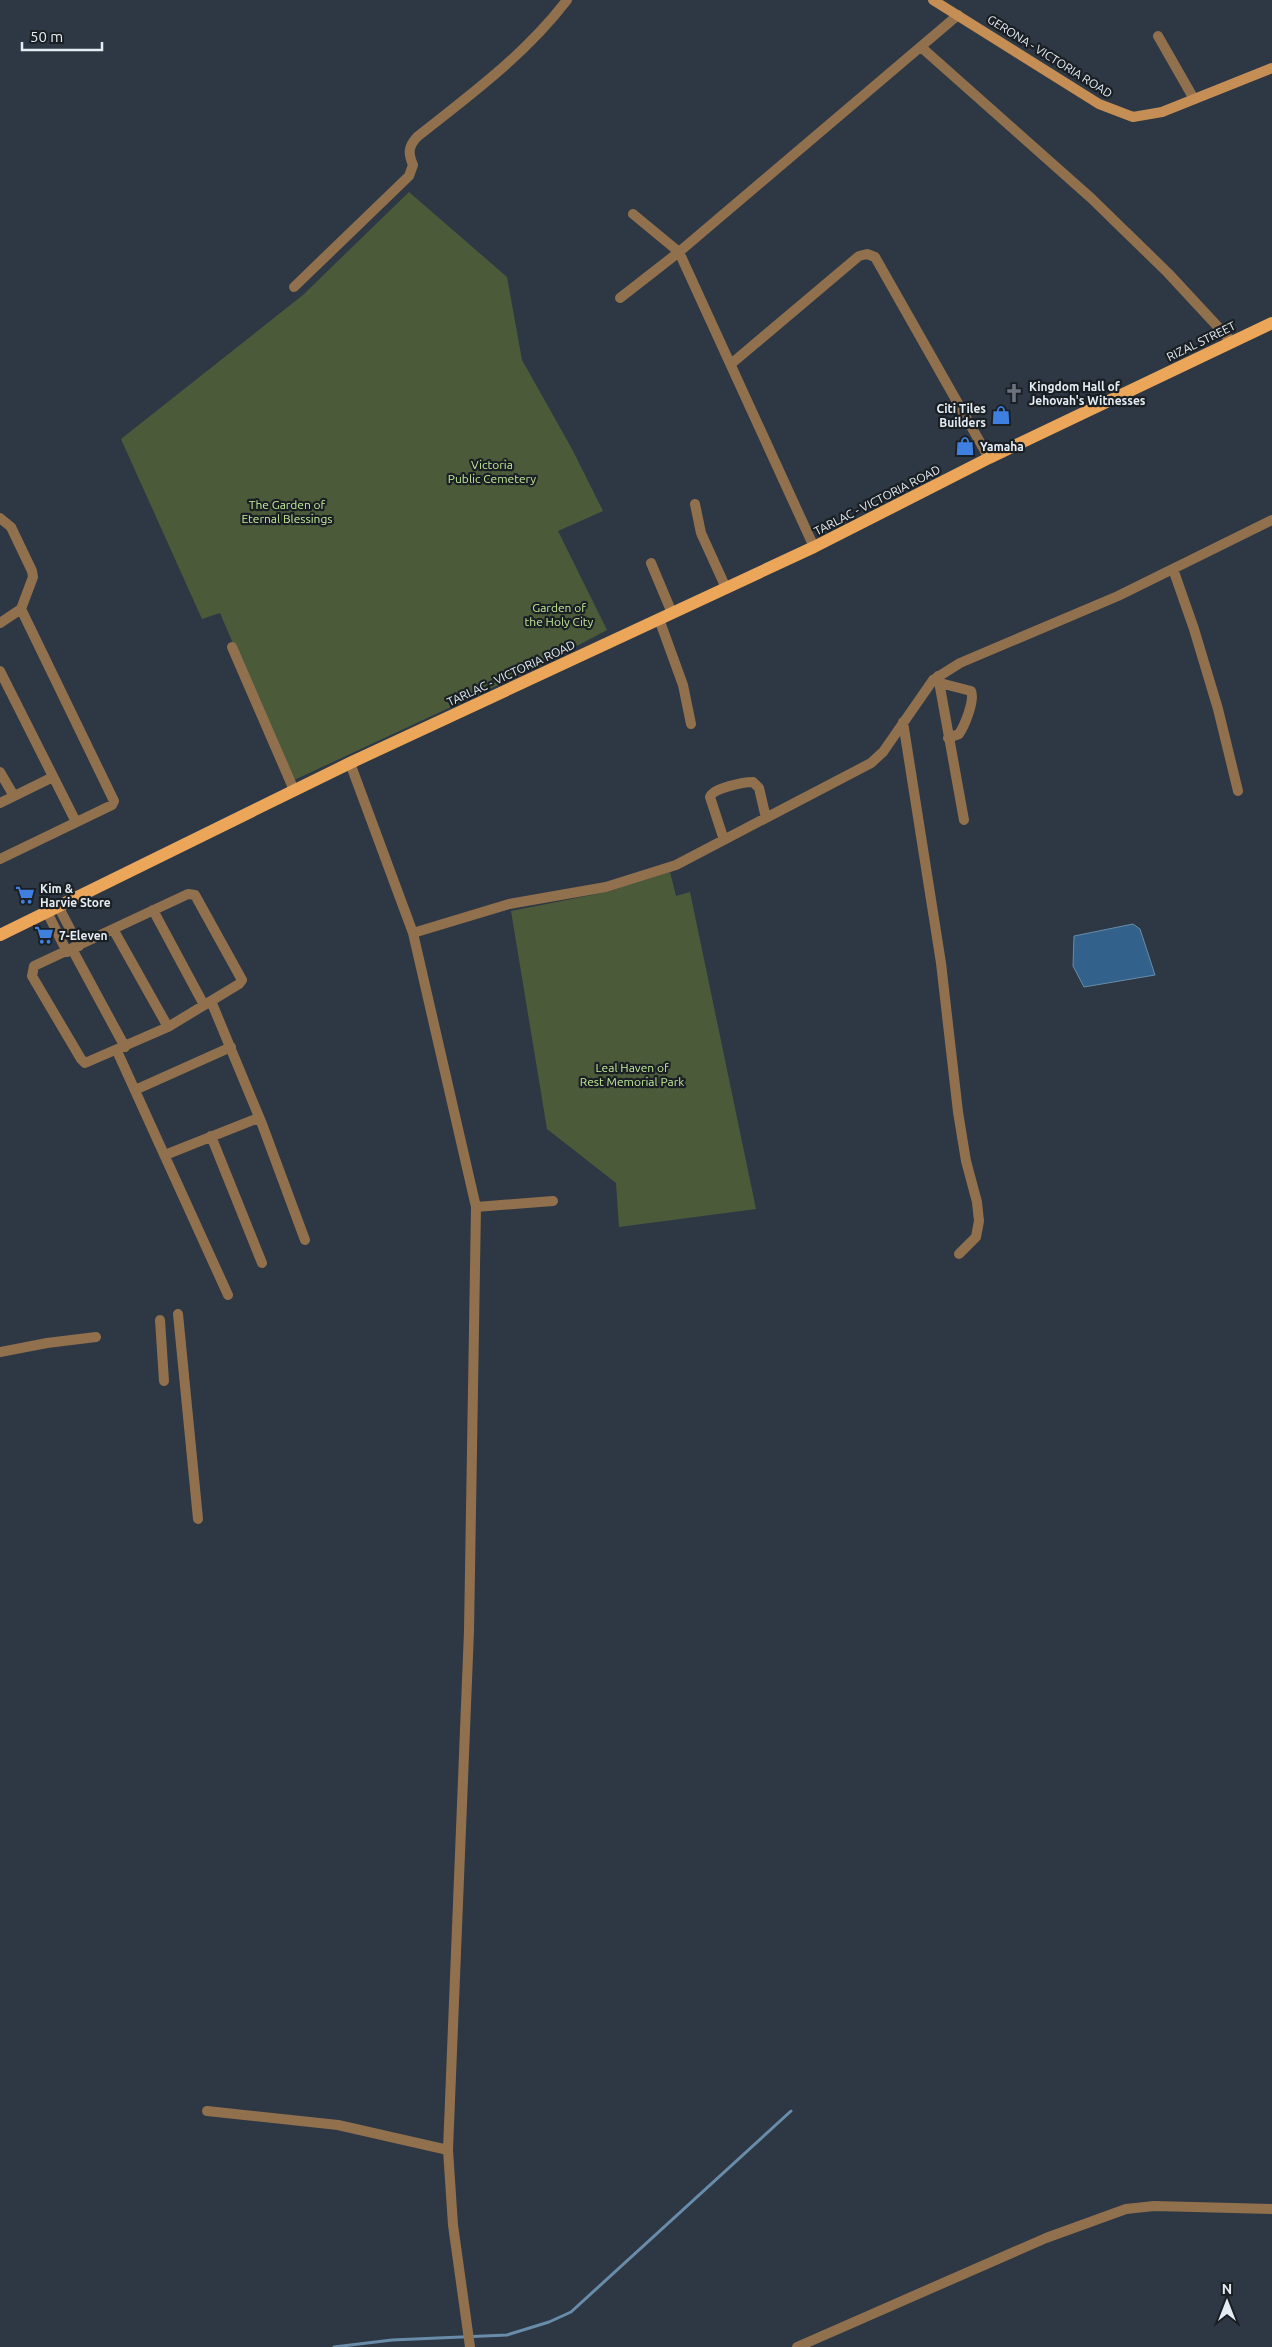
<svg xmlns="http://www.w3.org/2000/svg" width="1272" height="2347" font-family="Ubuntu,sans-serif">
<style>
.green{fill:#4b5b3a}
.water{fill:#32628b;stroke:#688caa}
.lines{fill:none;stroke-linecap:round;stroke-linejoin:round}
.stream{stroke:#688caa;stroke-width:3}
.street{stroke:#91704d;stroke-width:10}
.secondary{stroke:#c48e55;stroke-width:10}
.primary{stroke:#eba65a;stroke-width:12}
.labels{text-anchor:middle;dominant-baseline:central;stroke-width:4.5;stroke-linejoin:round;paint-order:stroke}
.street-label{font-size:12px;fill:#e5edf4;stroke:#1a1f24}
.poi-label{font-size:12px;font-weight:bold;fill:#e5edf4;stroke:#1a1f24;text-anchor:start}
.park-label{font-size:12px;fill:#c3ea98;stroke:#1a1f24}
</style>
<rect width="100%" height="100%" fill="#2d3844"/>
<path class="green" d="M409,192L507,277L522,360L572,449L603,511L558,531L607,630L537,667L292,781L220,613L202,619L121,439L303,295Z
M670,872L676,896L690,892L756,1209L619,1227L616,1183L547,1129L511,911L607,892Z"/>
<path class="water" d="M1133,924L1140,929L1155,975L1084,987L1073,966L1074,936Z"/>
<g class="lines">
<path class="stream" d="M334,2347L392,2340L507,2335L549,2322L571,2312L791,2111"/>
<path class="street" d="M1158,36L1194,99
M921,47L1091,198L1168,273L1232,342
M633,214L679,252L814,547
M294,287L409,176L413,165C408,153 408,147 417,137C470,95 525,55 567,0
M620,298L679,252L958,15
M731,364L859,256L867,254L875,257L989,458
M695,504L701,533L726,588
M0,518L11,527L32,571L33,577L21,609L0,623
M651,563L672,613
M1173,569L1194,629L1218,709L1238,791
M659,619L683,685L691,724
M232,647L294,790
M0,671L76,822
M938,676L964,820
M940,683L971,691C975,700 965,725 959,734L948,738
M903,722L941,963L958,1112L966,1161L977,1202L979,1221L976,1237L959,1254
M350,763L413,933L476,1207L469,1631L448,2150L453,2225L470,2347
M0,772L14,796
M0,803L53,777
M724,840L710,797C713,788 744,782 753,782L759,788L766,818
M0,859L112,805L114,801L21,609
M188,894L195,895L242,980L239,984L168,1027L85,1063L81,1059L32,976L34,966Z
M58,906L79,946
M153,910L204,1005
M47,912L67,952
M113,929L168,1027
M413,933L509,904L606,887L676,865L871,763L883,752L933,680L960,663L1118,596L1272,520
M72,949L125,1047
M211,1001L262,1124L305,1240
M117,1051L228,1295
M135,1090L231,1047
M211,1136L262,1263
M165,1155L258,1118
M476,1207L553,1201
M178,1314L198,1519
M160,1320L164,1381
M0,1352L47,1343L96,1337
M207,2111L338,2125L448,2150
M797,2347L1046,2238L1126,2209L1154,2206L1272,2209"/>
<path class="secondary" d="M933,0L1099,104L1133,117L1162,112L1272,68"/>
<path class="primary" d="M0,935L350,763L814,547L989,458L1272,323"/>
</g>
<defs>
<g id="church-bare" transform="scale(1.5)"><path d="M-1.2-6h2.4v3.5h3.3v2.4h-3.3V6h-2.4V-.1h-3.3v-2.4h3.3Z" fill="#6b7280" stroke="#1a1f24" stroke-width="2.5" paint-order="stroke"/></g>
<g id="shop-bare" transform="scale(1.5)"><path d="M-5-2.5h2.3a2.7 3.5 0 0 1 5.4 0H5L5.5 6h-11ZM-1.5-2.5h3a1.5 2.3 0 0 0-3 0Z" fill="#3f7fe0" stroke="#1a1f24" stroke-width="2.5" paint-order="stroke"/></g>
<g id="supermarket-bare" transform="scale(1.5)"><path d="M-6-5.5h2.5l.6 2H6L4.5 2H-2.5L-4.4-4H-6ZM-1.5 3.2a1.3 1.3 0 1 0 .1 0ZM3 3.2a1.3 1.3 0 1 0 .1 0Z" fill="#3f7fe0" stroke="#1a1f24" stroke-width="2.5" paint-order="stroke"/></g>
</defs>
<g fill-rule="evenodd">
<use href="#church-bare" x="1014" y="393"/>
<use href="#shop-bare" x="1001" y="415"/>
<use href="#shop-bare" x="965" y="446"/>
<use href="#supermarket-bare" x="25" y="895"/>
<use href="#supermarket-bare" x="44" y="935"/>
</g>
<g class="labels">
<g class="street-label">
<text transform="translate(1050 56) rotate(32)">GERONA - VICTORIA ROAD</text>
<text transform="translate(1201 341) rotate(-26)">RIZAL STREET</text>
<text transform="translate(877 500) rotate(-27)">TARLAC - VICTORIA ROAD</text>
<text transform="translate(511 673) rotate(-25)">TARLAC - VICTORIA ROAD</text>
</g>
<g class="poi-label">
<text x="1029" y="386">Kingdom Hall of<tspan x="1029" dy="14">Jehovah's Witnesses</tspan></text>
<text x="986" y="408" text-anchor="end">Citi Tiles<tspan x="986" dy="14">Builders</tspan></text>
<text x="980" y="446">Yamaha</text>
<text x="40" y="888">Kim &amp;<tspan x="40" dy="14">Harvie Store</tspan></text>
<text x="59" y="935">7-Eleven</text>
</g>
<g class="park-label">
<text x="492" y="464">Victoria<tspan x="492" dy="14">Public Cemetery</tspan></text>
<text x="287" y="504">The Garden of<tspan x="287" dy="14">Eternal Blessings</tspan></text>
<text x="559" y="607">Garden of<tspan x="559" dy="14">the Holy City</tspan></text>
<text x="632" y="1067">Leal Haven of<tspan x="632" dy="14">Rest Memorial Park</tspan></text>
</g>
</g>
<g transform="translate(1227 2302)" stroke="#1a1f24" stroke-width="4" paint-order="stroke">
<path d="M0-4L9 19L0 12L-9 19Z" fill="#e5edf4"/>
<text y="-8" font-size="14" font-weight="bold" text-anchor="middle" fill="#e5edf4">N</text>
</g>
<path d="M22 42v8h80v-8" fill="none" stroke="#e5edf4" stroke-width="2.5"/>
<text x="30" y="42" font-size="15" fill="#e5edf4" stroke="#1a1f24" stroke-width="4" paint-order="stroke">50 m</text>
</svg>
